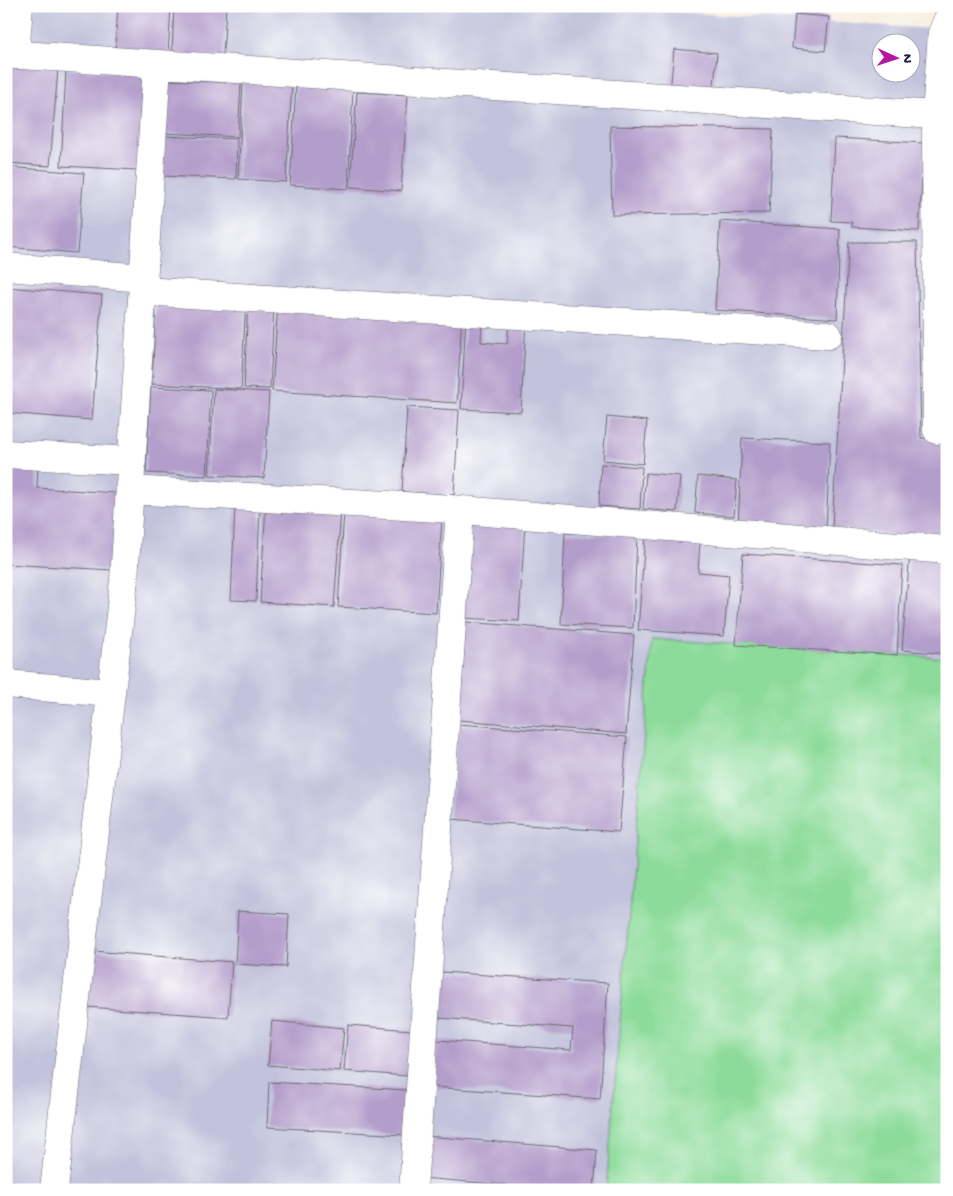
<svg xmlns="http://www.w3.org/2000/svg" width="953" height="1196" font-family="'Gochi Hand',sans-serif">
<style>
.industrial{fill:#c2c2dc;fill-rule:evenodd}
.green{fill:#8cdb9a;stroke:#577e6a}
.building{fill:#b39dca}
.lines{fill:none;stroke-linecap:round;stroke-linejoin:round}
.minor-casing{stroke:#6d6a75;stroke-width:29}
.minor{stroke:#fff;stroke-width:28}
</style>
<rect width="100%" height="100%" fill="#fff"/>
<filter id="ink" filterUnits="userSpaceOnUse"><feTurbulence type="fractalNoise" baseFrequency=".02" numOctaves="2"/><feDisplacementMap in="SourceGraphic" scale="10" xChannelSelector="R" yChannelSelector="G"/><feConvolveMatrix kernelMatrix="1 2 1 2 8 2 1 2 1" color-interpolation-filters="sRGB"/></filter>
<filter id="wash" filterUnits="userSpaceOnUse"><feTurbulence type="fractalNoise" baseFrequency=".0096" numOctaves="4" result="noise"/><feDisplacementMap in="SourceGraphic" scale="20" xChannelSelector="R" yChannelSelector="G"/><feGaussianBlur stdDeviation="1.12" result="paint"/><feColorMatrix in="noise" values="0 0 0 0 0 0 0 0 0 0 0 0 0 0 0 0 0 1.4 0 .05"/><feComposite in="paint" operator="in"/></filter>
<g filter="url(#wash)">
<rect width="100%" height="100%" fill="#f8f0e1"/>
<path class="industrial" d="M6,6H588L947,30V658L652,640L617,1190H6ZM880,42H910V72H880Z"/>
<path class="green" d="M652,639L947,658V1190H606Z"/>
<g id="blocks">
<path class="building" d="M118,6H171L168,55L115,51Z
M174,6H226L223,56L172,53Z
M795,14L829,17L825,51L792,48Z
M674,49L717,53L713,97L670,93Z
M6,64L58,69L50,166L6,163Z
M66,70L142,74L137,170L61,166Z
M168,80L241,83L238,137L165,133Z
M243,83L292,85L286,182L238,179Z
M296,86L353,89L348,189L290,185Z
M357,92L408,95L401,191L350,187Z
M610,126L773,129L769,213L612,215Z
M163,136L237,139L236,179L161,176Z
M835,138L924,143L919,231L852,227V222L831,221Z
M6,167L84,173L77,253L6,247Z
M720,221L840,229L837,319L715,310Z
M849,242H917L921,438L947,440V541L832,527Z
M6,287L102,295L92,420L6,413Z
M156,298L246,302L241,389L152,384Z
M248,302L274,303L270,389L244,388Z
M278,302L462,313L457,403L272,391Z
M466,317L482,319L481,342L507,344L509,320L526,321L521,412L461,409Z
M151,387L211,390L207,476L146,473Z
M214,389L269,392L264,478L209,475Z
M407,407L459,410L454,495L402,492Z
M607,417L647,421L643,464L603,460Z
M742,438L830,442L826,532L738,528Z
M6,464L38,466L37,488L117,493L112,570L6,564Z
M601,464L642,467L640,509L599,506Z
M646,473L680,476L677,512L643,509Z
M698,476L737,480L734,516L695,513Z
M266,505L341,510L334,607L260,602Z
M235,506L260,507L256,601L231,600Z
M344,511L442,517L436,613L338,607Z
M466,521L525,524L519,621L461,618Z
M565,533L637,536L633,628L561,624Z
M645,538L700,542L698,572L729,575L724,636L638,630Z
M910,552L947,555V654L902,650Z
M743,554L902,565L897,655L736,645Z
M466,622L634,635L626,734L459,720Z
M458,724L627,737L619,832L450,819Z
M238,911L289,914L286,967L235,964Z
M92,951L232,962L228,1017L87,1007Z
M441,972L608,983L600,1099L433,1087L437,1040L571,1050L573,1028L438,1018Z
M272,1021L344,1028L340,1071L268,1065Z
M348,1025L411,1030L407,1076L344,1071Z
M269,1082L407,1090L404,1135L267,1127Z
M426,1136L597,1150L594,1190H505L506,1185L422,1178Z"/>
</g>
</g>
<g filter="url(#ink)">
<use href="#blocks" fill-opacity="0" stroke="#6d6a75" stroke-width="1"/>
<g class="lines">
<g class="minor-casing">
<path id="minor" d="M6,54L936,115
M15,55L19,6
M6,267L144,278
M143,291L828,335
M937,430L936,115L942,33L947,21
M6,454L132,461
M130,490L438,508L947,550
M6,684L111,693
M54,1190L124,580L157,65
M413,1190L460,510"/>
</g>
<use href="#minor" class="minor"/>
</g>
</g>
<rect width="953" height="1196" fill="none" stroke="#fff" stroke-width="25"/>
<g transform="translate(896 58) rotate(93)"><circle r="24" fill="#ffffff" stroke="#a7a7b1"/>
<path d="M0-4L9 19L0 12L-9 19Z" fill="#b5179e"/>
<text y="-8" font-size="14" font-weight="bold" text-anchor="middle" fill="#22223b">N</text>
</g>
</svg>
